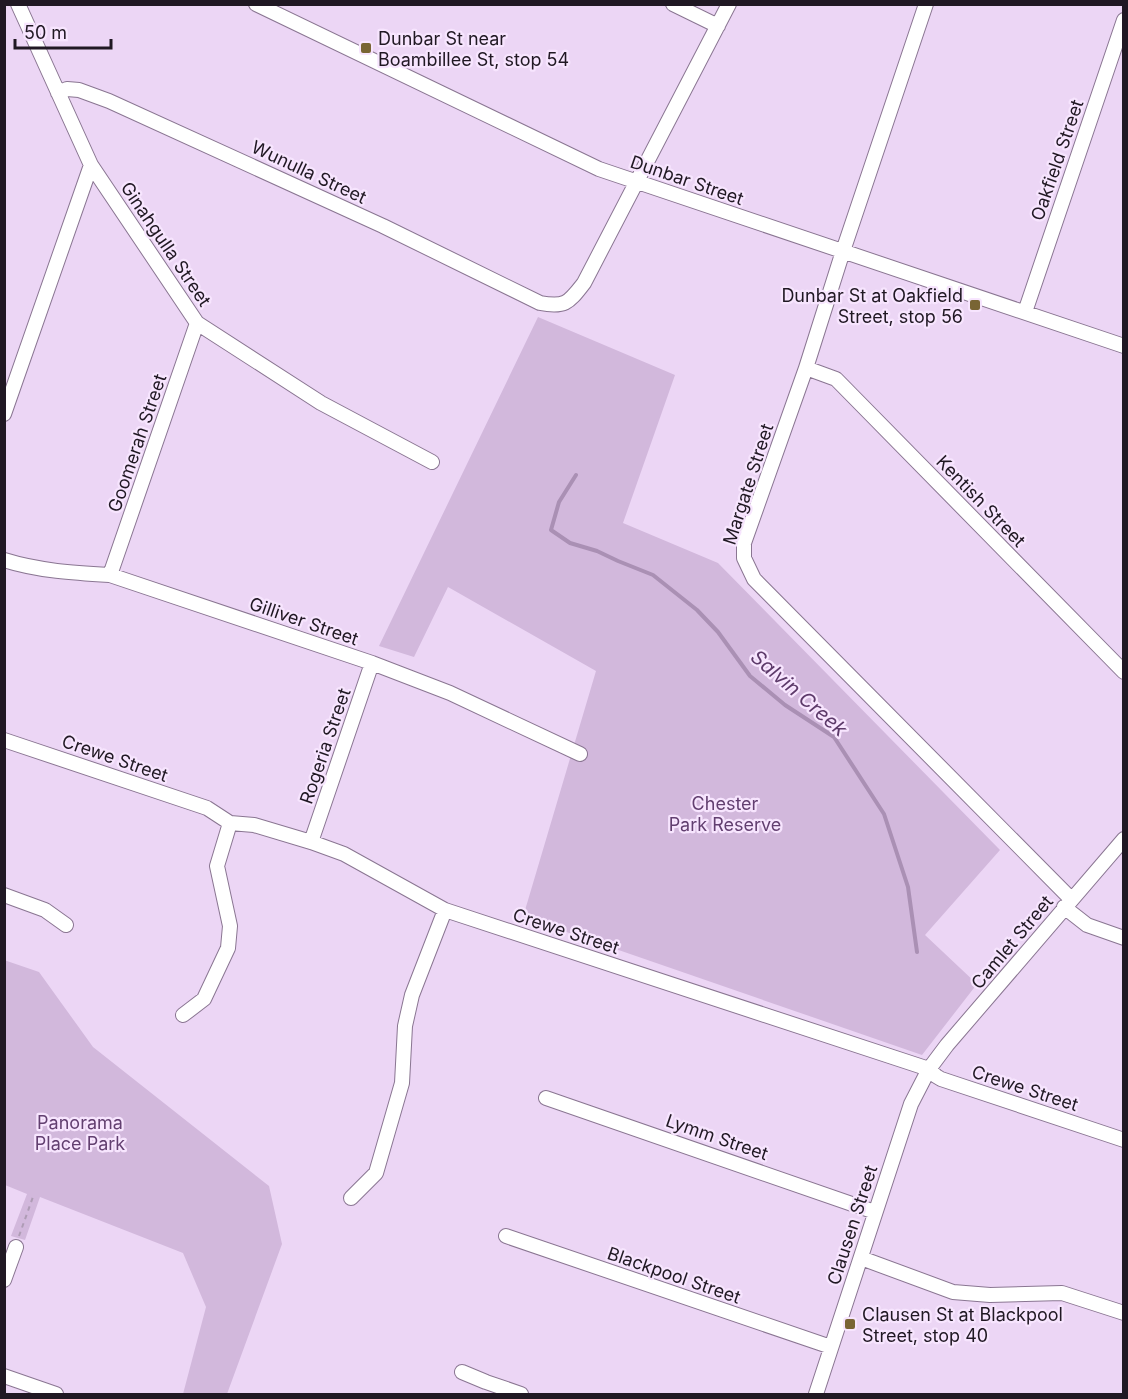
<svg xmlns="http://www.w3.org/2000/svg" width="1128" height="1399" font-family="Inter,sans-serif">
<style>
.green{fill:#d2b8dc}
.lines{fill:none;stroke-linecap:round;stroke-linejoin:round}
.stream{stroke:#aa90b4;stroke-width:4}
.minor-casing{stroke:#8a7692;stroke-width:16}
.path{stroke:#ae9cb5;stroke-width:2;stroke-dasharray:4.5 4.5;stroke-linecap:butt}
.minor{stroke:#fff;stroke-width:14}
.poi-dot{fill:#796534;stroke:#f7e5fe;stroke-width:2}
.labels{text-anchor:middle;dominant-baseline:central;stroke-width:4.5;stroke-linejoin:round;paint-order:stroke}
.poi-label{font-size:18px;fill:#201823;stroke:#f7e5fe;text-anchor:start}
.street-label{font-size:18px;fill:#201823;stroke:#f7e5fe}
.park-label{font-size:18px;fill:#623f70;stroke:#f7e5fe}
.water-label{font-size:20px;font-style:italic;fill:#5d3a6a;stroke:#f7e5fe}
</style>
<rect width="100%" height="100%" fill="#ecd6f5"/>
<path class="green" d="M538,317L675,375L623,523L718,563L1000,850L925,935L977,984L922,1055L523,917L596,671L448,587L414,657L379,646Z
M4,960L39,972L93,1047L269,1186L282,1244L227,1394H183L206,1307L183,1253L40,1197L25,1240L11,1236L27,1194L5,1185Z"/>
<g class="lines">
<path class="stream" d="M576,475L559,502L551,530L570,543L597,551L618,561L653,575L697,610L718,632L750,676L785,705L834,737L884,814L908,887L917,952"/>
<g class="minor-casing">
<path id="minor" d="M18,4L91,165L197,323L321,403L432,462
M256,4L599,169L1124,346
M673,4L718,26
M926,4L843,251L806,368L744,543V558L754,579L1071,899
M58,93L67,89L79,90L109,101L383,226L540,303C566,308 569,302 584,283L729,4
M1025,312L1124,20
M806,368L836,379L1124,672
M4,414L91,165
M4,560C39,571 75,573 110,575L372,663L450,693L580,754
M110,575L197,323
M4,740L207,808L230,823L254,825L311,842L344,854L445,910L929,1069L936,1076L941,1079L1124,1140
M311,842L372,663
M4,895L45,910L66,925
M1064,907L1087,925L1124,938
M183,1015L204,999L228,948L230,926L217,866L230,823
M546,1098L875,1212
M351,1198L376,1173L402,1083L405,1026L412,995L445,910
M506,1236L831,1347
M861,1258L953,1292L990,1295L1062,1293L1124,1313
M4,1280L16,1247
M462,1372L486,1382L521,1394
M4,1376L56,1394
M816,1394L911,1104L929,1069L947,1045L1124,839"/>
</g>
<path class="path" d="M19,1236L34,1194"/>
<use href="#minor" class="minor"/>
</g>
<g class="poi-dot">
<rect x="360" y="42" width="12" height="12" rx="3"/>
<rect x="969" y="299" width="12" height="12" rx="3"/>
<rect x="844" y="1318" width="12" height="12" rx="3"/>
</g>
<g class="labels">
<g class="poi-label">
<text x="378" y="38">Dunbar St near<tspan x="378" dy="21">Boambillee St, stop 54</tspan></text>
<text x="963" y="295" text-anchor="end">Dunbar St at Oakfield<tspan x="963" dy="21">Street, stop 56</tspan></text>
<text x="862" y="1314">Clausen St at Blackpool<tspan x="862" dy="21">Street, stop 40</tspan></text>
</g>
<g class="street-label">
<text transform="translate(1057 160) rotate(-71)">Oakfield Street</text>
<text transform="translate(309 172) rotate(25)">Wunulla Street</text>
<text transform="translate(687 180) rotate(19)">Dunbar Street</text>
<text transform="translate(166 244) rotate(56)">Ginahgulla Street</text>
<text transform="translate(137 443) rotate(-71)">Goomerah Street</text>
<text transform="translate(748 484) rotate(-72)">Margate Street</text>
<text transform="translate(981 501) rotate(46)">Kentish Street</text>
<text transform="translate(304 621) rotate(19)">Gilliver Street</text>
<text transform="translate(325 746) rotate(-71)">Rogeria Street</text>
<text transform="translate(115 758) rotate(19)">Crewe Street</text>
<text transform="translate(566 931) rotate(18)">Crewe Street</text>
<text transform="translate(1012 942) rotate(-50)">Camlet Street</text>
<text transform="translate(1025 1088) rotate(18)">Crewe Street</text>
<text transform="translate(717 1137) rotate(19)">Lymm Street</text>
<text transform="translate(852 1225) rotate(-72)">Clausen Street</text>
<text transform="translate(674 1275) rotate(19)">Blackpool Street</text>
</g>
<g class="park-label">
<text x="725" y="803">Chester<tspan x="725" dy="21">Park Reserve</tspan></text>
<text x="80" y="1122">Panorama<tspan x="80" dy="21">Place Park</tspan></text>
</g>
<g class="water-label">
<text transform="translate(799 693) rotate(41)">Salvin Creek</text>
</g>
</g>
<rect width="1128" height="1399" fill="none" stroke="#201823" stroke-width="12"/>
<path d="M15 39v9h96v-9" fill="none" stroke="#201823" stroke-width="3"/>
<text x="24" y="39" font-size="18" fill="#201823" stroke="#f7e5fe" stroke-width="4.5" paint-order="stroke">50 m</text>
</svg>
